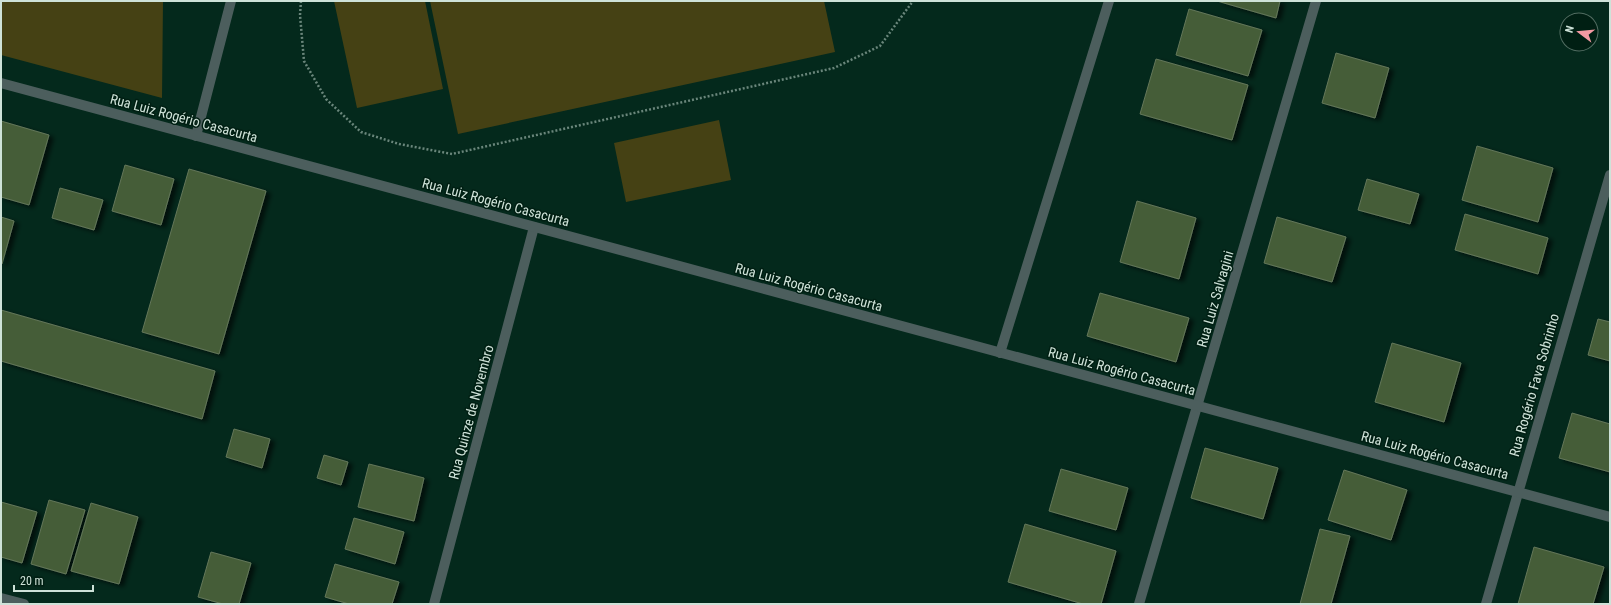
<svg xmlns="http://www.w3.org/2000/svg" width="1611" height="605" font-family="'Roboto Condensed',sans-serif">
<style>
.green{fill:#454114}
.building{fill:#455d37;stroke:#64775a;filter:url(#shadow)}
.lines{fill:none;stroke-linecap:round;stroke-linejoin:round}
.path{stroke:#6a867b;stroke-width:2.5;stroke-dasharray:2 2;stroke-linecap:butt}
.service{stroke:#4c5e5d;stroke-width:10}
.minor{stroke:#4c5e5d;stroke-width:10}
.tertiary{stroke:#4c5e5d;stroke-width:10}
.labels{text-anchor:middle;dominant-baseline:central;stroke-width:3;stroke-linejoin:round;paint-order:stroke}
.street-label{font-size:14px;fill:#cee2d8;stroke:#001f13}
</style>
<defs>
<filter id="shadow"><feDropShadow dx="4.5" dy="2.5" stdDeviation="2" flood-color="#0009"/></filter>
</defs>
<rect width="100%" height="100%" fill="#04291c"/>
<path class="green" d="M2,1H163L162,98L1,55Z
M334,1H425L443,89L357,108Z
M430,1H824L835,52L458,134Z
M719,120L731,180L626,202L614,143Z"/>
<path class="building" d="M1217,1H1280L1276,18Z
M1189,9L1262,30L1248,76L1176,55Z
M1336,53L1389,68L1375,118L1322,103Z
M1156,59L1248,85L1232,140L1140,114Z
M1,121L49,135L29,205L1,197Z
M1477,146L1553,168L1538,222L1462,200Z
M125,165L174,179L161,225L112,211Z
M189,169L266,191L219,354L142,332Z
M1367,179L1419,194L1410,224L1358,210Z
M60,188L103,200L94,230L52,218Z
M1137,201L1196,218L1179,279L1120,262Z
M1465,214L1548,238L1538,274L1455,250Z
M1,217L14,221L2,264L1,263Z
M1277,217L1346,237L1332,282L1264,263Z
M1100,293L1189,318L1176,362L1087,336Z
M1,310L215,371L202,419L1,361Z
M1598,319L1610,322V361L1588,355Z
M1392,343L1461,363L1444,422L1375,402Z
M1572,413L1610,424V472L1559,458Z
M234,429L270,439L262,468L226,457Z
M1205,448L1278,468L1263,519L1191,498Z
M324,455L348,462L341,485L317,478Z
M369,464L424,478L414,521L358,507Z
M1061,469L1128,488L1116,530L1049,511Z
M1344,470L1407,490L1391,540L1328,520Z
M49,500L85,510L66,574L31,564Z
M1,502L37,512L22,563L1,557Z
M91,503L138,517L119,584L71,571Z
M354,518L404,532L395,564L345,549Z
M1025,524L1116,551L1101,604H1083L1008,582Z
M1320,529L1350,536L1331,604H1300Z
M1534,547L1604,567L1593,604H1518Z
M211,552L251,563L239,604H223L198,597Z
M335,564L399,582L392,604H349L325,597Z"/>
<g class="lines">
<path class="path" d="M301,1L300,15L304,61L326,99L361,132L399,144L452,154L834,68L880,46L913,1"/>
<path class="service" d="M196,136L231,1"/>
<path class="minor" d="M1000,353L1109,1
M1,598L24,604
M434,604L534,227
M1139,604L1316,1
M1486,604L1610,175"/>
<path class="tertiary" d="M1,83L1610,517"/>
</g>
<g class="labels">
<g class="street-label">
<text transform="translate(184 118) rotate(15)">Rua Luiz Rogério Casacurta</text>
<text transform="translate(496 202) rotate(15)">Rua Luiz Rogério Casacurta</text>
<text transform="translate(809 287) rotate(15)">Rua Luiz Rogério Casacurta</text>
<text transform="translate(1215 299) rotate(-74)">Rua Luiz Salvagini</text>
<text transform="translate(1122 371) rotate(15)">Rua Luiz Rogério Casacurta</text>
<text transform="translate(1534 385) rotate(-74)">Rua Rogério Fava Sobrinho</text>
<text transform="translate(471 412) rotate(-75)">Rua Quinze de Novembro</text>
<text transform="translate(1435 455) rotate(15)">Rua Luiz Rogério Casacurta</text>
</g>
</g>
<rect width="1611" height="605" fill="none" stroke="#cee2d8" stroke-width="4"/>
<g transform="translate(1579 32) rotate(286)"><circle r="19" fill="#001f13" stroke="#526d62"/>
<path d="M0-3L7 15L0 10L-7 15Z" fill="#f49aa3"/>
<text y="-6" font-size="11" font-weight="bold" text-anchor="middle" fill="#cee2d8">N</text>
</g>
<path d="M14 585v6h79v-6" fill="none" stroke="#cee2d8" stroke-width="2"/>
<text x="20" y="585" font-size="12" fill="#cee2d8" stroke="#001f13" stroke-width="3" paint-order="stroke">20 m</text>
</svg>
